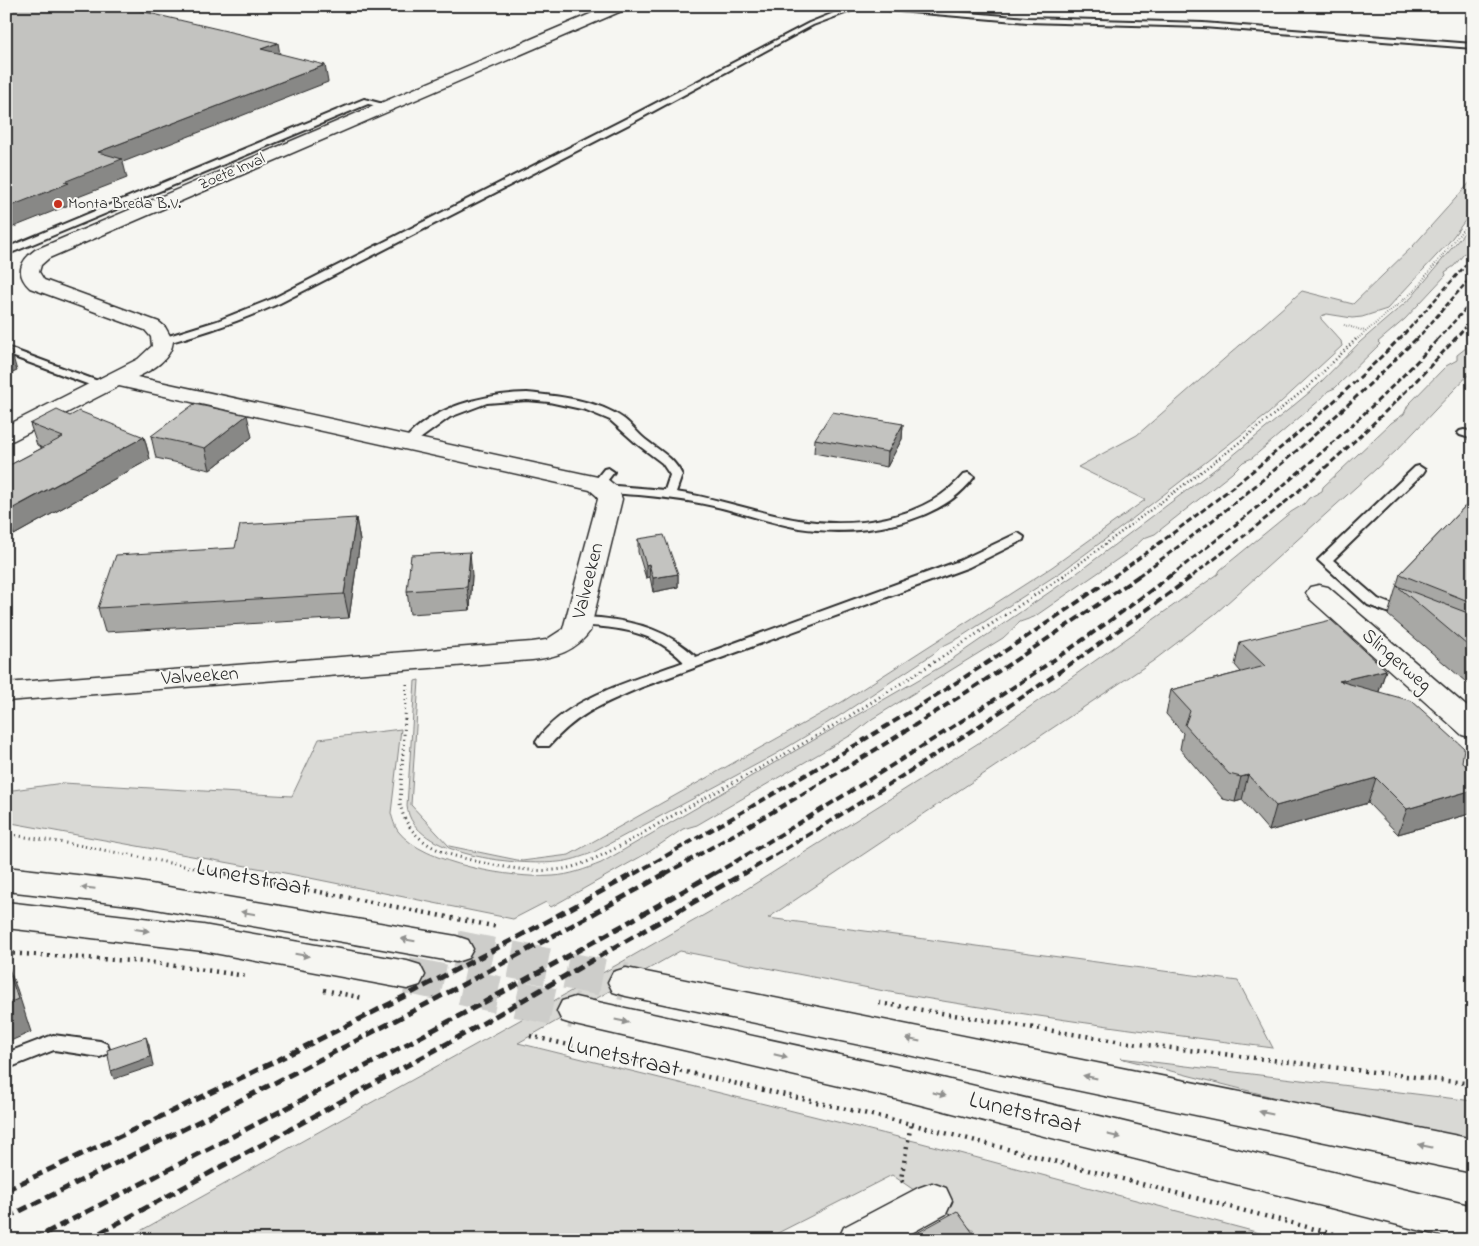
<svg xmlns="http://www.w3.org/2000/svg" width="1479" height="1246" font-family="'Indie Flower',sans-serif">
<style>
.green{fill:#d9d9d5;stroke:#828280}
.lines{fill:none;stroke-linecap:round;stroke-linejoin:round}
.secondary-tunnel{stroke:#cdcdca;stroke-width:37;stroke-dasharray:37 19;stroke-linecap:butt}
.lane-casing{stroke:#2b2b2b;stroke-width:4}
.street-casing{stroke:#2b2b2b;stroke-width:3}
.secondary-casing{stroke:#2b2b2b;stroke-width:3}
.path-far3{stroke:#2b2b2b;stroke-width:2;stroke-dasharray:0.5 2;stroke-linecap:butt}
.path-far2{stroke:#2b2b2b;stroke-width:2.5;stroke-dasharray:1 3;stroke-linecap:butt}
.path-far1{stroke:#2b2b2b;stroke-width:3;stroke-dasharray:1 4;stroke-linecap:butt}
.path{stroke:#2b2b2b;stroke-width:4.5;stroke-dasharray:2 5;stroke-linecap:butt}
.lane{fill:#f6f6f2;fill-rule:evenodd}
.street{fill:#f6f6f2;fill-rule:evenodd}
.secondary{fill:#f6f6f2;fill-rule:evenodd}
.rail-far3{stroke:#2b2b2b;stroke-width:2.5;stroke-dasharray:5 2.5;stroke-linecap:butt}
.rail-far2{stroke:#2b2b2b;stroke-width:3;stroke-dasharray:6 3;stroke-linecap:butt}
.rail-far1{stroke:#2b2b2b;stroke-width:4;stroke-dasharray:8 4;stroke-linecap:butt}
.rail{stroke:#2b2b2b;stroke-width:5;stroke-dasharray:10 5;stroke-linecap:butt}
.wall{fill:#a8a8a5;stroke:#2b2b2b}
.shaded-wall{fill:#888886;stroke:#2b2b2b}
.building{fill:#c3c3c0;stroke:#2b2b2b}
.oneway{fill:#90908e}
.poi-dot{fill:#c8321e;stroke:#f6f6f2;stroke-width:2}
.labels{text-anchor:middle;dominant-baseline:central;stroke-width:4;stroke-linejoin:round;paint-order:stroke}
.far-street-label{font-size:16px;fill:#2b2b2b;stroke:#f6f6f2}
.far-poi-label{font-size:16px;fill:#2b2b2b;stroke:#f6f6f2;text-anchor:start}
.street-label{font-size:20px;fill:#2b2b2b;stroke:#f6f6f2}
.near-street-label{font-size:24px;fill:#2b2b2b;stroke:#f6f6f2}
</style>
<rect width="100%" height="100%" fill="#f6f6f2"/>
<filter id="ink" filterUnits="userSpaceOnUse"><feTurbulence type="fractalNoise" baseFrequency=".02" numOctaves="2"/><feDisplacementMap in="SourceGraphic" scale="10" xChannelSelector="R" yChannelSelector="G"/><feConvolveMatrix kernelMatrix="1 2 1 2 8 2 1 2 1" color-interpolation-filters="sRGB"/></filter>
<g filter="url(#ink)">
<path class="green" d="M1473,179V210L1449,242L1387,309L1362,317L1352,318L1327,314L1321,316V319L1341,341L1342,346L1268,414L1123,526L1061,572L959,638L941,647L933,654L839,716L776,754L592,853C581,857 570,861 558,862C520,866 412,857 407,806L415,681L419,680L411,805L449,846L522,861L569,855L842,702L1052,567L1145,500L1078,467L1137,435L1302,291L1353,304L1413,246Z
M1473,222V243L1454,266L1445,272L1446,275L1405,319L1378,342L1380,344L1335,388L1328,391L1321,399L1252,458L1243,462L1232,473L1155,534L1144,538L1131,550L1034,617L1020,622L1003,638L872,719L853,734L697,825L683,829L649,852L551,907L546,902L513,919L290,874L6,822V791L63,783L292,796L319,739L401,729L391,813C393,820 394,825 398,831C423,864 513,879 553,876C570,875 586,869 601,863L942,666L1073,576L1231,457L1316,387L1360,342L1412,297Z
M1473,336V370L1396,451L1216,613L1153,661L768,918L1238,981L1273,1048C1143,1031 1013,1014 884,991C816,978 748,964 680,951L518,1043L918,1142L1286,1240H987L892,1175L764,1240H124L529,1015L718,907L980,742L1218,574L1220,570L1291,512L1304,504L1309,498L1322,491L1323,487L1391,423L1404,414L1408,405L1446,366L1457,360V355L1466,348Z
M1120,1058L1473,1101V1143L1382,1125Z"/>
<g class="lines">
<path class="secondary-tunnel" d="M456,949L626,982
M407,975L575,1011"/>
<g class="lane-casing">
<path id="lane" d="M851,6H891L1027,18L1203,23L1473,44V48L1203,27L1027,22L864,8L856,9L813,25L639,119L280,303C242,320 203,334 163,344L158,341L159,339L217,321L272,299L633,115L809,23Z
M364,99L391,106L387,108L368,104L6,255V248Z
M6,347L106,384L108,386L106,388H98L6,354Z
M527,393C558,396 598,400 624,419C632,425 638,434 646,440C660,451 674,458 682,475L676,492C718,498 757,513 799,520C855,529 926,520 964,474L968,473L974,477C939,526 855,537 799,528C765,522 733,509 699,503C679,499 659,497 639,495C626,494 613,494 601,491L599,487H594L592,484L604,469L608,468L614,472L604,485L665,490L670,475L662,463L637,444L610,420L586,410L549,402L527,400L487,403L450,417L413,444H405L403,442C431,407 484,394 527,393Z
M1464,430L1473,432V439L1460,435L1458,433L1460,431Z
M1419,466L1425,470L1423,473L1333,560L1378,599L1411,612L1413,615L1406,619L1368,605L1318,560L1415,467Z
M1018,533L1024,537L1023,540L969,567L642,687C603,704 578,713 549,746H539L536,742C564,698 637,679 684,662C652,630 621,628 578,625L573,624L571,621L573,618C582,616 592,618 600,618C638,622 669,631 696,657L959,561Z
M53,1035L100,1041L107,1044L109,1049L107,1054L100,1057L54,1050L6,1069V1053Z"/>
</g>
<g class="street-casing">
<path id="street" d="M609,6H628L626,9L49,258L41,265L39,272L44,280L159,322L165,327L173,341C171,360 152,370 137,377L607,479L618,488L622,499L590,631C576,651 556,657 532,660L6,701V683L532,642L546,640L563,629L598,499L597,496L590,490L119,386L14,440L6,442V426L138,359L152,346L151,337L145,330L30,288C15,274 20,261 35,250Z
M1319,585L1328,587L1473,712V738L1462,735L1310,599L1306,593L1310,587Z
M932,1183L946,1188L952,1201L946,1214L899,1240H838L844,1227L918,1188Z"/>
</g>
<g class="secondary-casing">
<path id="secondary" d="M6,867L139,882L456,936L468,940L473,949L468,958L456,962L139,906L6,891Z
M6,902L203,925L407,961L420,965L425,975L420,985L407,989L203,951L6,928Z
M626,968L1473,1139V1173L626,996L613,992L608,982L613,972Z
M575,997L913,1071L1473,1206V1240H1458L913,1103L575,1025L562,1021L557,1011L562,1001Z"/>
</g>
<path class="path-far3" d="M1344,325L1365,331
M1356,340L1414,291L1473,217"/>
<path class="path-far2" d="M1063,576L1230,450L1309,386L1357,338"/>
<path class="path-far1" d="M407,684L400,803C405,833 430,850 459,857C491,865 529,874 563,869C596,864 650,828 681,811C744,777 807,743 867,705C934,663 999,619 1065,575
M6,834L78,845L225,874"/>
<path class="path" d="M218,872L498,927
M6,953L147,962L247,976
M324,990L363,998
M879,1003L1122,1042L1473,1084
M530,1036L911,1124L1357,1240
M903,1182L901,1179L911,1124"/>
<use href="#lane" class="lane"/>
<use href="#street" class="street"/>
<use href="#secondary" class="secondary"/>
<path class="rail-far3" d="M1399,340L1473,257
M1416,340L1473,275
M1437,340L1473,301
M1454,340L1473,319"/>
<path class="rail-far2" d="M1114,576C1215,504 1312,427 1400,338
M1138,576C1238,505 1330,425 1417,338
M1170,576C1265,503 1357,427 1439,338
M1192,576C1287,505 1376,427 1456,338"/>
<path class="rail-far1" d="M634,874C798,781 962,685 1116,575
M665,874C828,782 987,683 1140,575
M714,874C783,834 851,791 918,749C1004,694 1090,638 1171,575
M744,874C898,781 1050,683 1194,575"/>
<path class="rail" d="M6,1190C219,1090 431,988 636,872
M6,1218C229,1107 451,995 668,872
M32,1240C262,1122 492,1002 716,872
M87,1240L450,1042L746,872"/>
</g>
<path class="wall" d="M70,416L144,437L150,459L14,535L12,533L6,536V463L10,465L42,448L37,445L30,424Z
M903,424L902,439L887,467L814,453L815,439Z
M151,436L252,437L210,470L156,458Z
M1473,498V688L1388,615L1400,574Z
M356,518L360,541L349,618L105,632L98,608Z
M638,539L678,574V587L653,592L650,577L646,578L638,552Z
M472,575L470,610L410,614L407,591Z
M1240,642L1386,670L1379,692L1473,772V813L1398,834L1368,803L1269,831L1242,800L1235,802L1223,799L1180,749L1183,733L1166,714L1171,690L1241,672L1235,665Z"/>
<path class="shaded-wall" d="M112,6H160L115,20Z
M278,43L281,60L261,49Z
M325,65L328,82L123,162L127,178L73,199L74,203L6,230V208L64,182L98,152Z
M11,350L17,371L6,376V352Z
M247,415L252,437L210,470L205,448Z
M903,424L902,439L887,467L888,452Z
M144,437L150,459L14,535L7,512Z
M6,517L12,533L6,536Z
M356,518L360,541L349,618L344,594Z
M470,552L472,575L470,610L467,587Z
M649,564L650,577L646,578V565Z
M678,574V587L653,592V578Z
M1386,670L1378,694L1339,681Z
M1248,775L1242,800L1235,802L1241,777Z
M1376,778L1368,803L1269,831L1276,806Z
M1473,790V813L1398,834L1407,809Z
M6,961L17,989L31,1032L6,1043Z
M146,1037L149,1045L153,1066L114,1079L111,1071Z"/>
<path class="building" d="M6,6H119L278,43L261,49L325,65L98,152L122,159L64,182L69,183L6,208Z
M6,348L11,350L6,352Z
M194,404L247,415L205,448L151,436Z
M57,410L70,416L79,411L144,437L6,512V463L10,465L63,437L30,424Z
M832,412L903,424L888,452L815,439Z
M1473,498V603L1400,574Z
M356,518L344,594L98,608L116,555L235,548L240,525Z
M664,535L678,574L653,578L649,564L646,565L638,539Z
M470,552L467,587L407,591L411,555Z
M1397,586L1473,615V650Z
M1331,620L1386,670L1339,681L1412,701L1464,748L1462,762L1473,772V790L1407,809L1376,778L1276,806L1248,775L1241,777L1229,774L1185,725L1190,711L1171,690L1265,666L1240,642Z
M6,963L18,999L6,1004Z
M146,1037L150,1057L111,1071L107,1050Z
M957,1211L978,1240H904Z"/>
<defs><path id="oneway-solid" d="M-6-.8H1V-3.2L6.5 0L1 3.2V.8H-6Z" transform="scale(1.25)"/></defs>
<g class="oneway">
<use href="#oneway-solid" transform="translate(88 888) rotate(-174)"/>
<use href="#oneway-solid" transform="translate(248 913) rotate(-170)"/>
<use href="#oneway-solid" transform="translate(142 930) rotate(8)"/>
<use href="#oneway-solid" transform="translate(408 940) rotate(-170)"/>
<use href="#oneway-solid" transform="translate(302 955) rotate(10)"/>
<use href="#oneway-solid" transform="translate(622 1021) rotate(12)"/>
<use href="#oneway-solid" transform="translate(913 1040) rotate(-168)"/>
<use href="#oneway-solid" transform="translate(781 1056) rotate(14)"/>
<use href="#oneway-solid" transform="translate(1090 1077) rotate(-168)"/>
<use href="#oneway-solid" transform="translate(939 1094) rotate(14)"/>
<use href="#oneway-solid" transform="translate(1266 1113) rotate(-168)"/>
<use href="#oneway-solid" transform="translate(1114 1136) rotate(14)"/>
<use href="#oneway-solid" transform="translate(1425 1146) rotate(-168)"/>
</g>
</g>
<circle class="poi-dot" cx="58" cy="204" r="5"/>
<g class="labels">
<g class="far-street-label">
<text transform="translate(232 172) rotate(-23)">Zoete Inval</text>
</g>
<g class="far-poi-label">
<text x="68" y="204">Monta Breda B.V.</text>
</g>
<g class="street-label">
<text transform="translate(589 581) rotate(-76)">Valveeken</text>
<text transform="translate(1396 661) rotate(41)">Slingerweg</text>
<text transform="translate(200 677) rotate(-4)">Valveeken</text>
</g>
<g class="near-street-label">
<text transform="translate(253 879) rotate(11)">Lunetstraat</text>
<text transform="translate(623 1058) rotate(13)">Lunetstraat</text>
<text transform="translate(1025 1114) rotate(14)">Lunetstraat</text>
</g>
</g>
<rect width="1479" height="1246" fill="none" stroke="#f6f6f2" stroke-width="25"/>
<rect x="12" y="12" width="1454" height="1221" fill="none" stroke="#2b2b2b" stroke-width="2" filter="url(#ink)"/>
</svg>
